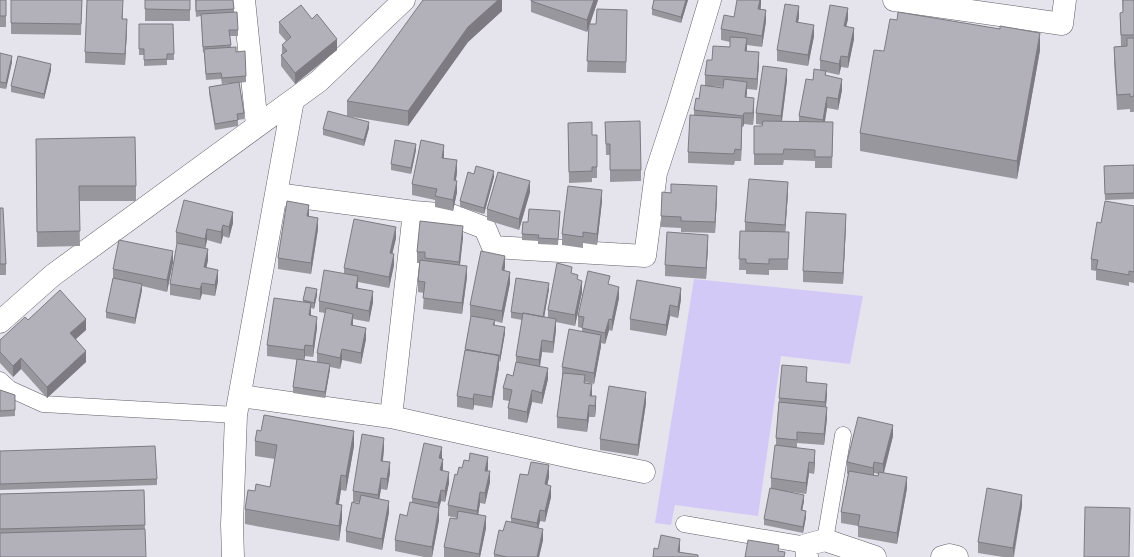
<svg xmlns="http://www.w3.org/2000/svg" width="1134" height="557" font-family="Arial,sans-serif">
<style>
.green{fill:#d3c9f7}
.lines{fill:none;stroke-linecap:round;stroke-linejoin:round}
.lane-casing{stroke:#615f67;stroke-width:17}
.street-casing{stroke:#615f67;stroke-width:23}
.lane{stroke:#fff;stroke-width:16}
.street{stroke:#fff;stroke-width:22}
.wall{fill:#99979e;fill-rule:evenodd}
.shaded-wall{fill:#7d7b81}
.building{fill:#b2b0b8;stroke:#7d7b81}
</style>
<rect width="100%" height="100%" fill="#e5e4ed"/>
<path class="green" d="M694,279L863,296L850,364L781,356L758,516L675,505L671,525L655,523Z"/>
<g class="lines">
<g class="lane-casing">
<path id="lane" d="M0,380L10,389L43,404L236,415
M684,524L806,545
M825,540L843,435"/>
</g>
<g class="street-casing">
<path id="street" d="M244,0L257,126
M894,0L1062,24L1065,0
M276,194L414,212L451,215L485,228L493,247L645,256L656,173L679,103L710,0
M0,322L53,275L319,81L404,0
M240,396L391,417L575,458L644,472
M391,417L414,212
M233,557L232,525L236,415L293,100
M807,557L806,545L825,540L875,557
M942,557L949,555L957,557"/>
</g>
<use href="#lane" class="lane"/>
<use href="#street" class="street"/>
</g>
<path class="wall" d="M0,0H6V27H0Z
M11,0H82L81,35L11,34Z
M145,0H190V21H145Z
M195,0H233L234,12L238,30V36H230L231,47L236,52L246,76V82L239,83L244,113V119L238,120V126L215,130L209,93V87L231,83L222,84L221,79L206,80L204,52L203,53L201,16L196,17Z
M502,0V11L468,42L408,126L347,116V101L373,69Z
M531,0H598L590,24H596L627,10L626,73L587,72L589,26L587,32L531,12Z
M654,0H688L681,23L652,15V9Z
M761,0V9L766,21L762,47L747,45L746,51L759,63L757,90L747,89L746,97L754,110L753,125L744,124L743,127H742L741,161H735L734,165L688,163V152L694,116V110L699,99L723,88V87L705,86V75L712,60L730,47V42L721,40V29Z
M1122,0H1134V112H1130V109L1117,110L1114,62V47L1121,46L1120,13H1123Z
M123,11V19L127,30L125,65L85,63V52Z
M799,17L798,22L814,36L808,66L777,61V50Z
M848,19L846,26L854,39L848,68L841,67L839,75L826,72V76L842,90L838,110L827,108L825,122L833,133L832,168H815V161L784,160L783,165H754V126H762L763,125L756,124V113L787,80L782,121H799V116L813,80L820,70V60Z
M279,22L337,50L295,84L281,66V55L282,54V45L286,41L279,33Z
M139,24H173L174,60H167V65L144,66V55H139Z
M1040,50L1017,179L860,151V133L884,51Z
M0,53L12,62L6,89L0,88Z
M51,70L44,99L11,92V86Z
M605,122L641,170V181L610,182V155H606Z
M568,123L592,135H597V178H592V182L569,183Z
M369,128L364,146L323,135V129Z
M36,139L136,186V201H79L80,246L37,247Z
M416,150L411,174L391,170V164Z
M444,156V158L457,172L456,181L457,192L453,211L435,207V200L412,195V184Z
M1134,165V199L1105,200L1104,166Z
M494,177L484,214L460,207V201Z
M530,192L519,230L487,220V209Z
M788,193L785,232H789L788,270H769V275L746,274V270H739L740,231H745V222Z
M717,197L715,233L681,232V228L661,227V216Z
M602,201L597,245L583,243V248L562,245V234Z
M1134,206V283L1129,282V286L1096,280V271L1091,270V259L1101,223Z
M0,208L6,264V275H0Z
M309,216L318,229L311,274L278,269V258Z
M560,217L558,245L538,244V241L522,240V234L528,222Z
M233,223L229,238L223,236L221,244L207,240L205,248L208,260L206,268L218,281L215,296L202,294L200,300L170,295V284L181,244L176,243V232Z
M846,225L843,284L803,282V271Z
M463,237L460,265L467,277L462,314L423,309L424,293L418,292V281L420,263H417V252Z
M396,238L392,254L394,265L389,288L358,282V288L373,302L369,322L353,319V325L366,339L361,364L342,360L340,369L330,367L325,398L293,393V387L297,360L267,356V345L303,302V300L317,295L314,309L311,308V316L317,328L313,357L305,356L304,360L317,362V353L325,313L319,312V301L344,273V268Z
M708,246L706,279L665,276V265Z
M173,262L167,292L142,286V290L135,324L106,318V312L113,279V269Z
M505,267L504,271L510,283L502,323L495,321V325L505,333L500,362L499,361V367L492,408L474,405L473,410L457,407V396L471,316H470V305Z
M578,280L582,292L575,326L556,322V330L553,353L542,352L540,367L548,379L542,404L532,402L527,423L508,419V408L509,401L503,400V388L513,376L516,363V356L522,320L511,318V312L549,289L544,317L548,318V310Z
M610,285L619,298L612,331L609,330L605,344L601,343V346L594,384L585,382L592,396L596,407L595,417H589L587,432L557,428V417L562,378V367L582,332V328L578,327V316Z
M681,299L678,318L670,316L666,336L630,330V319Z
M28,320L86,330L76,339L86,362L47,398L21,369L13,377L0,363V340Z
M807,378V382L827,395L826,407L827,418L824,445L797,443V448L815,461L814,474L809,473L806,494L784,491L804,501L802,511L806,517L803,533L764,525V519L771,488V478L776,445V438L779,398Z
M0,390L15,410V416L0,417Z
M646,403L638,456L600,450V439Z
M893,436L884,473L907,488L897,544L858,537V526L841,523V512L848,474H847V462ZM874,473L878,474V476L874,475Z
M255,441L354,446L346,491L341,490L339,504L342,520L339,541L245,524V509L255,491L270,487L275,459L255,456Z
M384,449L383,461L390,473L387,490L381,489L379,499L389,512L382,550L346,542V531L360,503L353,502V491Z
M0,451L157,479V485L0,490Z
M442,459L443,470L449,483L445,502L441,501L439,508V520L432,557H424L395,551V540L407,516L412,503V498Z
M462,468H488V471L490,482L485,504L480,503L478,515L486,528L480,557H444V547L457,518L448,516V505L457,475Z
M528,475L549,477L547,485L551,497L545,522L540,521L538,528L543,540L539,557H494V554L503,531L511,522V518Z
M144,490L145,529L0,557V494Z
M1022,506L1014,557H1003L978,553V542Z"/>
<path class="shaded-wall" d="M498,0H502V11L468,42L408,126V111L468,27Z
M594,0H598L587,32V20Z
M686,0H688L681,23V17Z
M760,0H761V4L758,20V9Z
M799,6V17L796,33V22Z
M848,8V19L844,37V26Z
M766,10V21L762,47V36Z
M127,19V30L125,65V54Z
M814,25V36L808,66V55Z
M854,28V39L848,68V57Z
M1040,33V50L1017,179V161Z
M747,38V49L745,62V51Z
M337,39V50L295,84V73Z
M759,52V63L757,90V79Z
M12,56V62L6,89V83Z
M841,56V67L839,75V64Z
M51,64V70L44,99V94Z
M787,69V80L781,127V116Z
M842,79V90L838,110V99Z
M747,82V93L745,108V97Z
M827,97V108L823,131V120Z
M754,98V110L753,125V113Z
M744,113V124L743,127V116Z
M742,118V129L741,161V150Z
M369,122V128L364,146V140Z
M416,144V150L411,174V168Z
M444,145V156L442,169V158Z
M457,160V172L454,191V180Z
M494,171V177L484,214V208Z
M457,181V192L453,211V200Z
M530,181V192L519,230V219Z
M788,182V193L785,236V225Z
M717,186V197L715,233V222Z
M602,190V201L597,245V234Z
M309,205V216H307Z
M233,212V223L229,238V227Z
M846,214V225L843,284V273Z
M318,218V229L311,274V263Z
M223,225V236L221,244V232Z
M463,226V237L459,273V262Z
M396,227V238L390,264V253Z
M207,229V240L205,250V239Z
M708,235V246L706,279V268Z
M208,249V260L204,279V267Z
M173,251V262L167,292V280Z
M394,254V265L389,288V277Z
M505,256V267L502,281V270Z
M467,266V277L462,314V303Z
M218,270V281L215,296V285Z
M510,272V283L502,323V311Z
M358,276V287L356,299V288Z
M582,281V292L575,326V315Z
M202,283V294L200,300V289Z
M549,283V289L543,324V318Z
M142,284V290L135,324V318Z
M619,287V298L612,331V320Z
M681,288V299L678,318V307Z
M317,289V295L314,309V303Z
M373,291V302L369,322V311Z
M311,303V314L309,327V315Z
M670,305V316L666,336V325Z
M353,314V325L351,336V325Z
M317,317V328L313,357V346Z
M86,319V330L70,344V333Z
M556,319V330L553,353V342Z
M609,319V330L605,344V333Z
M505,327V333L500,362V356Z
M366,328V339L361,364V353Z
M601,335V346L594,384V373Z
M542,340V352L539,371V360Z
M305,345V356L304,361V350Z
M342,349V360L340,369V358Z
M86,351V362L47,398V387Z
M499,355V367L492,408V397Z
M21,358V369L13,377V366Z
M330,364V370L325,398V392Z
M807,367V378L806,393V382Z
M548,368V379L542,404V393Z
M592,384V395L590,407V396Z
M827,384V395L825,413V402Z
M532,390V402L527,423V412Z
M646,392V403L638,456V445Z
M474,394V405L473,410V399Z
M596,396V407L595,417V406Z
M589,405V417L587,432V420Z
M827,407V418L824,445V434Z
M893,425V436L883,475V464Z
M354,431V446L346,491V476Z
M384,438V449L381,472V461Z
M442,447V458L439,470V458Z
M815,450V461L814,474V463Z
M488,457V468L485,482V471Z
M443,459V470H440Z
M390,462V473L387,490V479Z
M809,462V473L806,494V483Z
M874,462V473L873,479V468Z
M549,465V477L545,496V484Z
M490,471V482L485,504V493Z
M449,472V483L445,502V491Z
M341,475V490L336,519V504Z
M907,477V488L897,544V533Z
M381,478V489L378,506V495Z
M551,486V497L545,522V511Z
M441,490V501L439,508V520L432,557V547L438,514V503Z
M480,492V503L477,522V511Z
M804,495V501L801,516V510Z
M1022,495V506L1013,557V548Z
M389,501V512L382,550V539Z
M342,505V520L339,541V526Z
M540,510V521L537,535V523Z
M806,511V517L803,533V527Z
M486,516V528L480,557H479V554Z
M543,529V540L539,557H537Z
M680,539V550L679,557L678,552Z"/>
<path class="building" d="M0,0H6V16H0Z
M11,0H82L81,24L11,23Z
M87,0H123L122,19H127L125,54L85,52Z
M145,0H190V10L145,9Z
M196,0H233L234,9L196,11Z
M423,0H498L468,27L408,111L347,101L373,69Z
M531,0H594L587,20L531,1Z
M654,0H686L681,17L652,9Z
M737,0H760L758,9L766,10L762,36L721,29L724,15L734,17Z
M1123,0H1134V35H1121L1120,13L1123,12Z
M785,4L799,6L796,22L814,25L808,55L777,50Z
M301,5L312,19L317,14L337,39L295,73L281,55L287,51L282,45L291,37L279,22Z
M830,5L848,8L844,26L854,28L848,57L841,56L839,64L820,60Z
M597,9L627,10L626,62L587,61L589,24H596Z
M237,12L238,30H229L231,45L203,47L201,14Z
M898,12L1000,29V26L1040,33L1017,161L860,133L874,50L884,51L890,19L897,20Z
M139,24H173L174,54H167V59L144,60V49H139Z
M730,37L747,38L745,51L759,52L757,79L705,75L707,60H712L713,46L730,47Z
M1127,38H1134V96L1130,97V94L1117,95L1114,47L1127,46Z
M236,47V52L245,51L246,76L222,78L221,73L206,74L204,49Z
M0,53L12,56L6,83L0,82Z
M18,56L51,64L44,94L11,86Z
M763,66L787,69L781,116L756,113Z
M814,69L826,71L825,75L842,79L838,99L827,97L823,120L799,116L806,79L813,80Z
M724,79L747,82L745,97L754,98L753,113H744L743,116L694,110L696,98L699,99L701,85L723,88Z
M239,82L244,113L237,114L238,120L215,124L209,87Z
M328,111L369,122L364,140L323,129Z
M690,115L742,118L741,150L735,149L734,154L688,152Z
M640,121L641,170H610V144H606L605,122Z
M763,121L833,122L832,157H815V150L784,149L783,154H754V126H762Z
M592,122V135H597V167H592V171L569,172L568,123Z
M135,137L136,186H79L80,231L37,232L36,139Z
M395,140L416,144L411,168L391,164Z
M421,140L444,145L442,158L457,160L454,180L457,181L453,200L435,196L437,189L412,184Z
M1134,165V193L1105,194L1104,166Z
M476,166L494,171L484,208L460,201L468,172L474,174Z
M498,172L530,181L519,219L487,209Z
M749,179L788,182L785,225L745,222Z
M671,184L717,186L715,222L681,221V217L661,216L662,192L671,193Z
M568,186L602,190L597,234L583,232V237L562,234Z
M184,200L233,212L229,227L223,225L221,232L207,229L205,239L176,232Z
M287,201L309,205L307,216L318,218L311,263L278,258Z
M1105,201L1134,206V272L1129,271V275L1096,269L1098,260L1091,259L1097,222L1101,223Z
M0,208H3L6,264H0Z
M529,209L560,211L558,239L538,238L539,235L522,234L523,222H528Z
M806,212L846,214L843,273L803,271Z
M354,219L396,227L390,253L394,254L389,277L344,268Z
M420,221L463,226L459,262L425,258V252H417Z
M740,231L789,232L788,259H769V264L746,263V259H739Z
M667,232L708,235L706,268L665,265Z
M119,240L173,251L167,280L113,269Z
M177,243L208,249L204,267L218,270L215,285L202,283L200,289L170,284Z
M481,251L505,256L502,270L510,272L502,311L470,305Z
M420,260L467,266L462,303L423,298L425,282L418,281Z
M557,263L572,267L571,273L578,275L577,279L582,281L575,315L548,310Z
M324,270L358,276L356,288L373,291L369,311L319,301Z
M588,271L610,276L608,284L619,287L612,320L609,319L605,333L582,328L584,317L578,316Z
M113,278L142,284L135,318L106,312Z
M516,278L549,283L543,317L523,313V314L511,312Z
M637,280L681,288L678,307L670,305L666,325L630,319Z
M306,287L317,289L314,303L303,300Z
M60,290L86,319L70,333L86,351L47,387L21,358L13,366L0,352V340L25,317L28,320Z
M274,298L311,303L309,315L317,317L313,346L305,345L304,350L267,345Z
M326,308L353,314L351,325L366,328L361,353L342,349L340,358L317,353Z
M523,313L556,319L553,342L542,340L539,360L516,356Z
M471,316L495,320L493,325L505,327L500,356L465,349Z
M569,329L601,335L594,373L562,367Z
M465,350L499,355L492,397L474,394L473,399L457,396Z
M297,359L330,364L325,392L293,387Z
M516,362L548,368L542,393L532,390L527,412L508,408L512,390L503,388L507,374L513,376Z
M782,365L807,367L806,382L827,384L825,402L779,398Z
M563,373L585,375L584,383L592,384L590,396H596L595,406L589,405L587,420L557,417Z
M609,386L646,392L638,445L600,439Z
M0,390L15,395V410L0,411Z
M779,402L827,407L824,434L797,432V440L776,438Z
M264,415L354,431L346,476L341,475L336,504L342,505L339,526L245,509L248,490L255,491L256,484L270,487L277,445L255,441L257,430L261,431Z
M858,417L893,425L883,464L874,462L873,468L847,462Z
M362,434L384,438L381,461L390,462L387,479L381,478L378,495L353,491Z
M424,443L442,447L439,458L443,459L440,470L449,472L445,491L441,490L438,503L412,498Z
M775,445L815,450L814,463L809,462L806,483L771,478Z
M155,446L157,479L0,484V451Z
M470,453L488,457L485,471H490L485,493L480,492L477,511L448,505L455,474L457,475L459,467L462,468L464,460L469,461Z
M531,462L549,465L545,484L551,486L545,511L540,510L537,523L511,518L520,474L528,475Z
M849,471L878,476L879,472L907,477L897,533L858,526L860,515L841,512Z
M770,488L804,495L801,510L806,511L803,527L764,519Z
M987,488L1022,495L1013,548L978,542Z
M144,490L145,525L0,529V494Z
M361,495L389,501L382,539L346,531L352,502L359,504Z
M410,502L439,508L432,547L395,540L400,514L407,516Z
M1085,507L1130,508L1129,557H1084Z
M458,511L486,516L479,554L444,547L450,518L457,519Z
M506,521L543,529L537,557H507L494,554L499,530L503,531Z
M145,529L146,557H0V533Z
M661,535L680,539L678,552L698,555V557H653L654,548L658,549Z
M748,540L779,545L778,551L785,552L784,557H745Z"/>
</svg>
